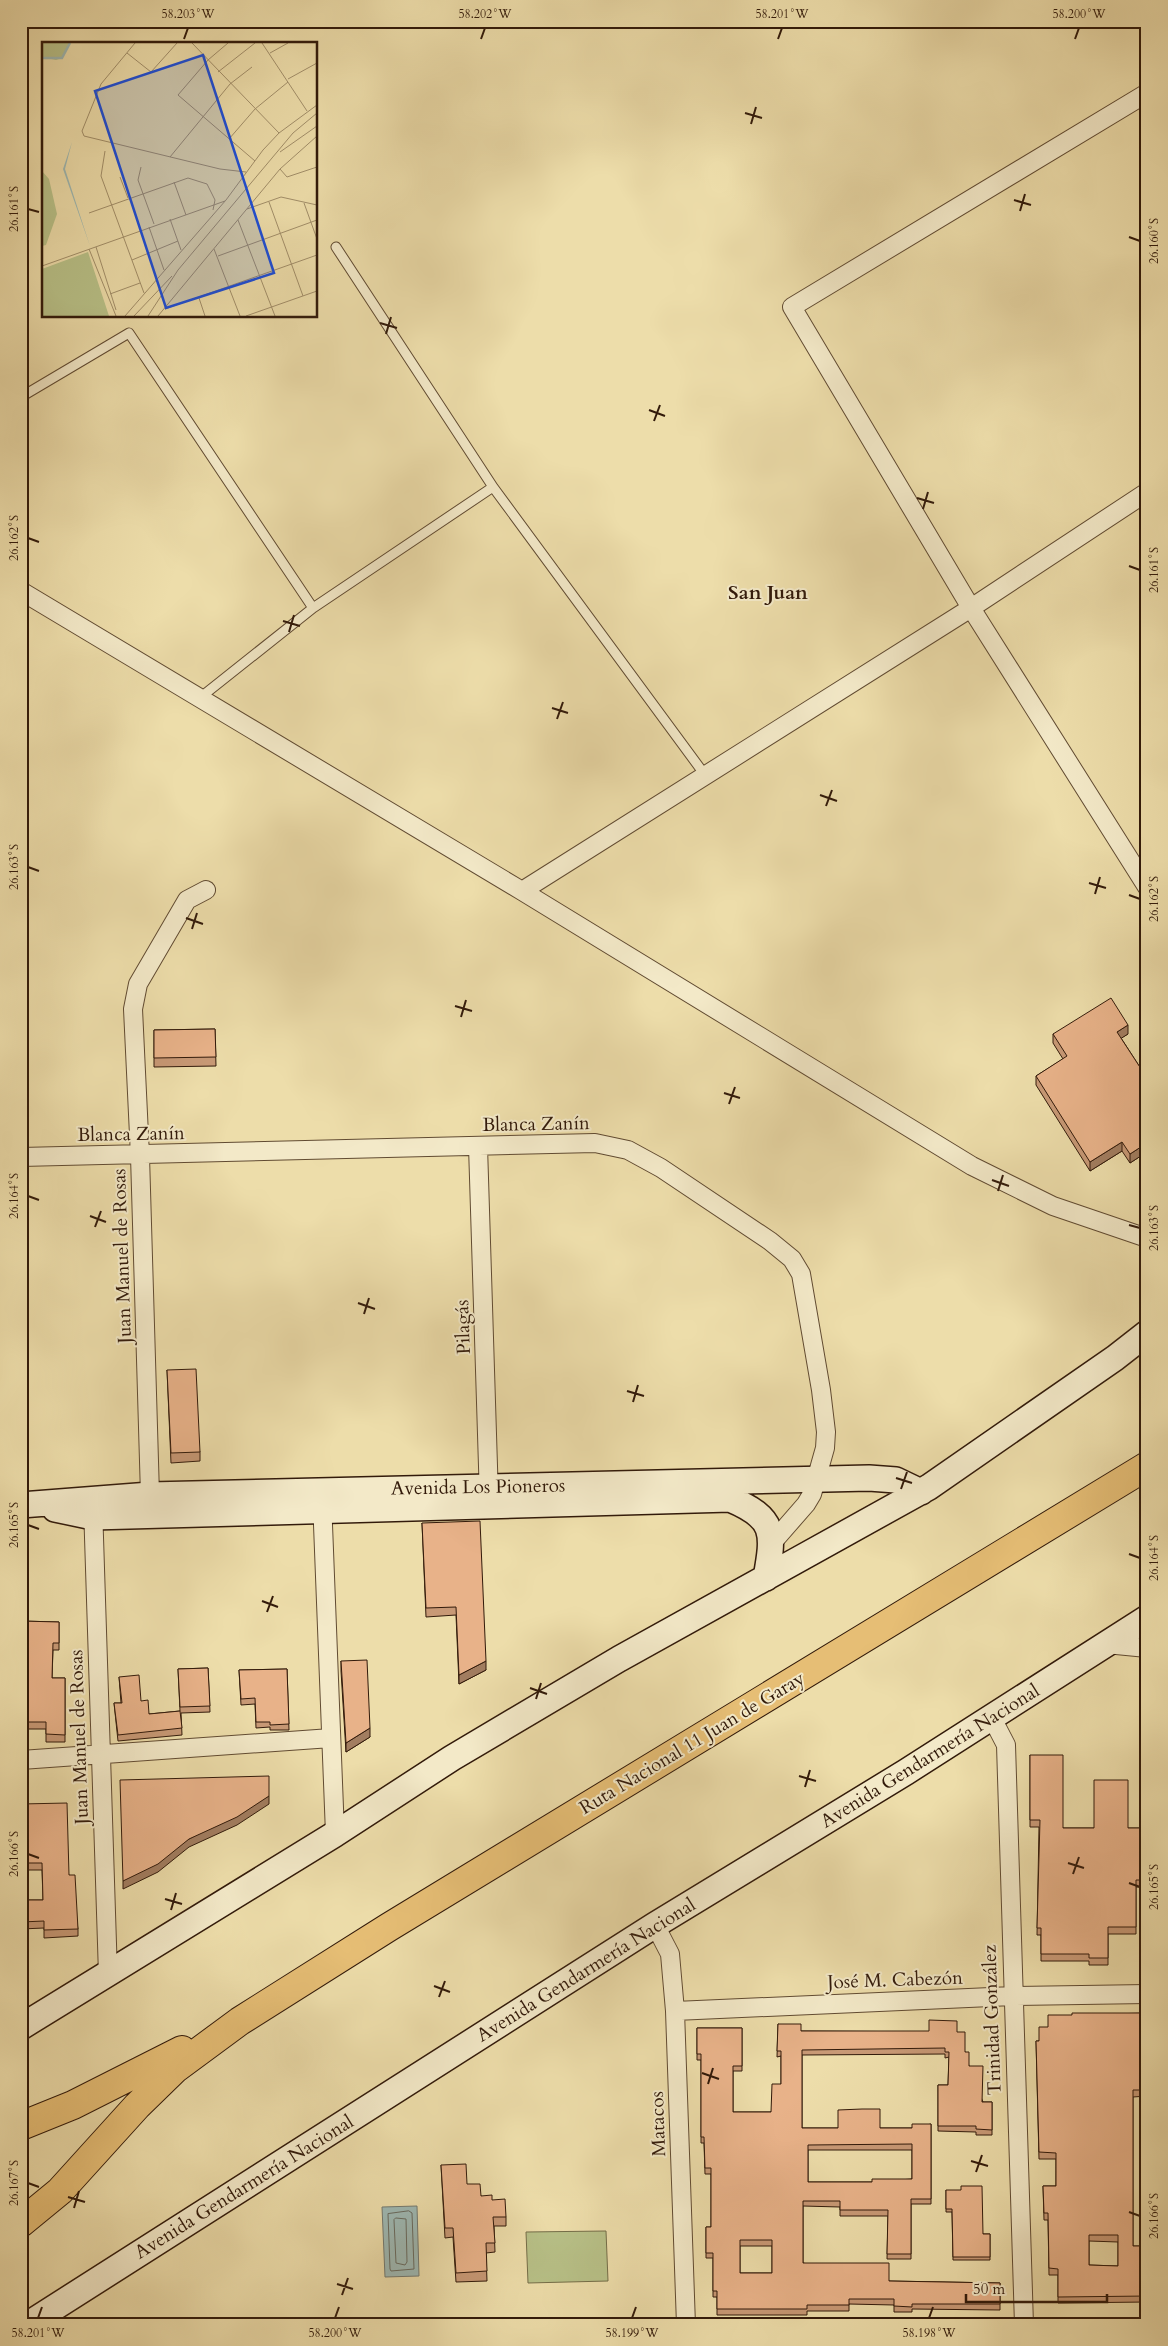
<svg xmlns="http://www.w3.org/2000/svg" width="1168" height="2346" font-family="Cardo,serif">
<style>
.green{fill:#b8c188;stroke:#756e49}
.water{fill:#9eb9b4;stroke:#737970}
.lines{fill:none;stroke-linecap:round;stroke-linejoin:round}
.shore{stroke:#686a5f;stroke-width:1}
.lane-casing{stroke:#614b32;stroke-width:11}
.street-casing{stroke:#614b32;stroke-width:20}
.secondary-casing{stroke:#321a0a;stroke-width:28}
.highway-casing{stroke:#321a0a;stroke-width:30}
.lane{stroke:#f3e9c8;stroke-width:9}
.street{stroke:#f3e9c8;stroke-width:18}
.secondary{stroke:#f3e9c8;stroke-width:25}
.highway{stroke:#e6be75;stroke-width:28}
.wall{fill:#c89976;stroke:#321a0a;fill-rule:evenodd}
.shaded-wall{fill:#a27d60;stroke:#321a0a}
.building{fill:#e8b289;stroke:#321a0a;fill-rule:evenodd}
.ticks{fill:none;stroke:#321a0a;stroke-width:2}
.labels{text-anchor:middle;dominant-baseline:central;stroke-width:4;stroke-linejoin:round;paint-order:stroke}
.street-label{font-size:19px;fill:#321a0a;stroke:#f3e9c8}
.neighbourhood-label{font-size:20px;font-weight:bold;fill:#321a0a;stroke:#f3e9c8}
.inset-river{fill:none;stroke:#9eb9b4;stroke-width:2.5}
.inset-road{fill:none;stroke:#a28f6a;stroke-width:1}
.view{fill:#1d4ed8;fill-opacity:0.15;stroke:#1d4ed8;stroke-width:2.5}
.inset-edge{fill:none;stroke:#321a0a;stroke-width:2.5}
.neatline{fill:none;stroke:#321a0a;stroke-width:2}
.ticks-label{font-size:12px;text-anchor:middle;fill:#321a0a}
</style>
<rect width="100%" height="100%" fill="#edddaa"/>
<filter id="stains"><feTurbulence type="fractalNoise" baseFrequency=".004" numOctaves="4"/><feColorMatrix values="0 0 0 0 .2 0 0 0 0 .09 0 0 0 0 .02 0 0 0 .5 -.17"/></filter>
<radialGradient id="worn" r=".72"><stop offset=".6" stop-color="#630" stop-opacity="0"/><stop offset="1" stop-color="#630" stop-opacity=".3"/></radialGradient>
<path class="green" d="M606,2231L608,2281L528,2283L526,2232Z"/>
<path class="water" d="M417,2206L419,2276L385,2277L382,2207Z"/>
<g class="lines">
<path class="shore" d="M409,2211L412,2213L414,2269L391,2271L390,2269L388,2214Z
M396,2218L406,2219L407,2262L405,2265L396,2263L394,2220Z"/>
<g class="lane-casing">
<path id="lane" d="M336,247L493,487
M21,397L129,333L313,608
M201,697L313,608L493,487L705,775"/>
</g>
<g class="street-casing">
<path id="street" d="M1147,93L792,307L971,608L1147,887
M21,591L522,891L972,1166L1053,1206L1147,1238
M522,891L971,608L1147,492
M478,1146L489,1498
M21,1157L595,1143L628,1150L661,1168L770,1241L792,1259L801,1274L821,1390L826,1432L825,1448L812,1494L806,1504L772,1543
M150,1495L140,1156L133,1009L138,984L187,900L206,890
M322,1499L335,1834
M93,1506L108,1975
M1106,1644L1147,1648
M992,1718L1006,1745L1024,2325
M21,1760L331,1738
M655,1925L670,1954L675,2011L686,2325
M675,2011L1013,1996L1147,1994"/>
</g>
<g class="secondary-casing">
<path id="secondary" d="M21,1505L150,1495L869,1478L896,1480L921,1492
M55,1509L93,1517L730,1499C776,1518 774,1533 766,1578
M21,2027L335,1834L452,1758L619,1659L929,1487L1115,1358L1147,1333
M27,2325L655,1925L906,1772L1147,1618"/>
</g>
<g class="highway-casing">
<path id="highway" d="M21,2126L73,2105L182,2050
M21,2223L60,2191L137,2106L175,2069L240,2021L389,1927L1147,1466"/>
</g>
<use href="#lane" class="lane"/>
<use href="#street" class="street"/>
<use href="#secondary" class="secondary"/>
<use href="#highway" class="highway"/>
</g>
<path class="wall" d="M215,1029L216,1066L154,1067V1030Z
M1053,1034H1128L1121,1038L1147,1078V1152L1130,1163L1122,1151L1090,1171L1036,1085V1076L1063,1059L1053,1043Z
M167,1370L200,1452V1461L171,1463Z
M422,1523L486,1670L459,1684L456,1615L426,1617Z
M21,1621L59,1622V1650H53L52,1678H65V1742H46V1729H21Z
M341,1661L370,1737L346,1752L341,1671Z
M208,1668L210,1712L181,1713L182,1735L118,1741L114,1703H121L119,1677L141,1701L149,1714L180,1711L178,1669Z
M287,1669L289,1730H270V1727L256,1728L255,1704L241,1705L239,1670Z
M1030,1755L1063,1828H1147V1887H1136V1934H1108V1965H1089V1961H1041V1935H1037L1039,1827H1030Z
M21,1804L69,1875L78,1929V1936L44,1938V1928L21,1929V1900H43L42,1870H21Z
M1147,2013V2096L1133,2097V2246H1147V2302L1058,2303V2275H1049L1048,2220H1044L1043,2186H1056V2159H1039L1036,2041H1039L1048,2027L1072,2015ZM1089,2241L1118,2242V2266L1089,2265Z
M778,2024L801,2031L957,2032L965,2052L969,2066L983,2102H992V2135H976V2132L938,2131V2085H948L949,2057L945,2058V2054L802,2055V2128H912L931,2124V2204H911V2259H887L888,2216H840V2207L803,2206V2263L889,2281L1000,2283V2310L912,2309V2312H894V2305L849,2304V2311H807V2315H717V2297H713V2258H706V2227H711V2174H705L704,2143H701V2060H697V2028H742V2071H733V2112H771L781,2084V2056L777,2057ZM808,2150H912V2179L872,2182H808ZM740,2246H772V2273H740Z
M441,2165L481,2196L492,2200L506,2217V2226H494L495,2252L486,2253L487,2281L456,2282L453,2237L445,2238Z
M946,2190L983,2234H990V2260H953L952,2212H946Z"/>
<path class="shaded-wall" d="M1128,1025V1034L1117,1041V1032Z
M1122,1142V1151L1090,1171V1162Z
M1147,1143V1152L1130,1163V1154Z
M486,1661V1670L459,1684V1675Z
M370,1728V1737L346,1752V1743Z
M269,1796V1804L237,1825L189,1847L158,1872L123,1889V1881L189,1839Z"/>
<path class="building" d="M1111,998L1128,1025L1117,1032L1147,1078V1143L1130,1154L1122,1142L1090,1162L1036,1076L1067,1056L1053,1034Z
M215,1029L216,1057L154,1058V1030Z
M196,1369L200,1452L171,1453L167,1370Z
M480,1521L486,1661L459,1675L456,1607L426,1608L422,1523Z
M21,1621L59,1622V1643H53L52,1678H65V1735L46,1734V1722H21Z
M367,1660L370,1728L346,1743L341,1661Z
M208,1668L210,1706L180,1707L178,1669Z
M287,1669L289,1724L270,1725V1722H256L255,1698L241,1699L239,1670Z
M139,1675L141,1701L148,1700L149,1714L180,1711L182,1728L118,1735L114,1703H122L119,1677Z
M1030,1755H1063V1828H1094V1780H1128V1828H1147V1880H1136V1927H1108V1958H1089V1954H1041V1928H1037L1040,1820H1030Z
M269,1776V1796L237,1817L189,1839L158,1864L123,1881L120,1780Z
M67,1803L69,1875H75L78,1929L44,1930V1921L21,1922V1900H43L42,1863H21V1804Z
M1072,2013H1147V2090H1133V2246H1147V2296L1058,2297V2269L1049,2268L1048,2213H1044L1043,2186H1056V2153L1039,2152L1036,2041H1039V2027H1048V2015H1072ZM1089,2235H1118V2266L1089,2265Z
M929,2020L957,2021V2032H965V2052H969V2066H983L982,2102H992V2130L976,2129V2126H938V2085H948L949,2052H945V2048L802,2050V2128H838V2110L862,2109H880V2128H912V2124H931V2199H911V2254H887L888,2210H840V2201H803V2263H889V2281L1000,2283V2304H912V2307L894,2306V2299H849V2305H807V2309H717V2291H713V2253H706V2227H711V2168H705L704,2137H701V2054H697V2028H742V2066H733V2112H771L772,2084H781V2051H777L778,2024H801V2031H929ZM912,2144V2179H872V2182H808V2145ZM740,2240H772V2273H740Z
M466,2164L467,2184H480L481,2196L492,2195V2200L505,2199L506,2217H493L495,2243H486L487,2271L456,2273L453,2228H445L441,2165Z
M961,2186H982L983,2234H990V2257H953L952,2209H946V2190H961Z"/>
<path class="ticks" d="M184,39L188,28M481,39L485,28M778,39L782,28M1075,39L1079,28M745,113L762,118M751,124L756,107M1014,200L1031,205M28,209L39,212M1020,211L1025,194M1129,237L1140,241M380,323L397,328M386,334L391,317M649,410L665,416M654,421L660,405M917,498L934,503M923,509L928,492M28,538L39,542M1129,566L1140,570M283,621L300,626M289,632L294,615M552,708L568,713M557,719L563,702M820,795L837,801M826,806L832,790M28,867L39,871M1089,883L1106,888M1095,894L1100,877M1129,895L1140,899M186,918L203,924M192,929L197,913M455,1006L472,1011M461,1017L466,1000M724,1093L740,1098M729,1104L735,1087M992,1180L1009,1186M998,1191L1003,1175M28,1196L39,1200M90,1216L106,1222M1129,1225L1140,1228M95,1227L101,1211M358,1303L375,1309M364,1314L369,1298M627,1391L644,1396M633,1402L638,1385M896,1478L912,1483M901,1489L907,1472M28,1525L39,1529M1129,1554L1140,1558M262,1601L278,1607M267,1612L273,1596M530,1688L547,1694M536,1699L541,1683M799,1776L816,1781M805,1787L810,1770M28,1854L39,1858M1068,1863L1084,1868M1073,1874L1079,1857M1129,1883L1140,1887M165,1899L182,1904M171,1910L176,1893M434,1986L450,1992M439,1997L445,1981M702,2073L719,2079M708,2084L713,2068M971,2161L988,2166M976,2172L982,2155M28,2183L39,2187M68,2197L85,2202M74,2208L79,2191M1129,2212L1140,2216M337,2284L353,2289M342,2295L348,2278M38,2318L42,2307M335,2318L339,2307M632,2318L636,2307M929,2318L933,2307"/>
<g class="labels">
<g class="street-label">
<text transform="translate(536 1124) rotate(-1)">Blanca Zanín</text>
<text transform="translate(131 1134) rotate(-1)">Blanca Zanín</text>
<text transform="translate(122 1256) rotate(-92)">Juan Manuel de Rosas</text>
<text transform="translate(463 1327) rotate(-92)">Pilagás</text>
<text transform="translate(478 1487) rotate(-1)">Avenida Los Pioneros</text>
<text transform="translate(79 1737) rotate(-92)">Juan Manuel de Rosas</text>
<text transform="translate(692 1743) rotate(-31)">Ruta Nacional 11 Juan de Garay</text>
<text transform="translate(930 1756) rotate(-32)">Avenida Gendarmería Nacional</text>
<text transform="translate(586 1970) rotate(-32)">Avenida Gendarmería Nacional</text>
<text transform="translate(895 1980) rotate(-2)">José M. Cabezón</text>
<text transform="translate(992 2020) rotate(-92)">Trinidad González</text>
<text transform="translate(658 2124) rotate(-92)">Matacos</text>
<text transform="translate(244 2187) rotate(-32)">Avenida Gendarmería Nacional</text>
</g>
<g class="neighbourhood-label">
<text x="768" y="592">San Juan</text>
</g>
</g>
<g transform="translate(42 42)">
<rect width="275" height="275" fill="#edddaa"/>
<path d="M0,1H28L20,16L14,18L0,15ZM0,129L7,137L15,172L4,203L0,204ZM46,210L67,274H0V227Z" fill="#b8c188"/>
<path d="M30,100L23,127L48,204L21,127Z" fill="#9eb9b4"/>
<path class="inset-river" d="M0,16H20L28,1"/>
<path class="inset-road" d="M93,1L59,42L40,89L42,94L178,127L204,130M150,1L237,91M186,1L166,18L136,53L213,119M220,1L265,69M85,11L109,30L135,1M228,11L246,1M176,30L213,1M246,37L275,21M187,97L213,67L246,40M63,109L59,134L102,251M238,110L275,84M128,115L188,42L210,25M99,125L96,138L112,182M238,127L245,135L275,125M78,135L86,156M132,140L144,173M227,160L261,254M262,161L275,197M205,167L239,155L275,163M47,171L146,136L165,142L173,158L171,168M128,177L139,208M196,178L233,274M107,185L122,228M54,205L74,268M47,207L74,274M172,207L198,274M176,214L275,178M90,218L136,199M0,224L183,159M68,252L98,241M157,256L163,274M123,267L275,213M83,274L184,158L221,108L237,91L275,63M92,274L130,234M106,274L136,228L251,91L275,71M116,274L238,127L275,94M204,274L275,249"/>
<path class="view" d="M161,13L232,231L124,266L53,49Z"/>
<rect width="275" height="275" class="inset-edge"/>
</g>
<rect width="1168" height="2346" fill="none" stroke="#edddaa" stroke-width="55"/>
<path d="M966 2294v8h141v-8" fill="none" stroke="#321a0a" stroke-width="2.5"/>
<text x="973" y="2294" font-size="15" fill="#321a0a" stroke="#f3e9c8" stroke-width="4" paint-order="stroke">50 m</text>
<rect x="28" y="28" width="1112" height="2290" class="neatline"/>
<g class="ticks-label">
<text x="188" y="18">58.203°W</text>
<text x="485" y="18">58.202°W</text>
<text x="782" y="18">58.201°W</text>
<text x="1079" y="18">58.200°W</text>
<text transform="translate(14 209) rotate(-90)" y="4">26.161°S</text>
<text transform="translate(1154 241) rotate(-90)" y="4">26.160°S</text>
<text transform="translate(14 538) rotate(-90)" y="4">26.162°S</text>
<text transform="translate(1154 570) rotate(-90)" y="4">26.161°S</text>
<text transform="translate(14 867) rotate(-90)" y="4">26.163°S</text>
<text transform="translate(1154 899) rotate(-90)" y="4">26.162°S</text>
<text transform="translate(14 1196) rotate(-90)" y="4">26.164°S</text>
<text transform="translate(1154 1228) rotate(-90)" y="4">26.163°S</text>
<text transform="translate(14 1525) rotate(-90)" y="4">26.165°S</text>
<text transform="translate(1154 1558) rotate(-90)" y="4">26.164°S</text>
<text transform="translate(14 1854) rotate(-90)" y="4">26.166°S</text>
<text transform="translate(1154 1887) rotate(-90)" y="4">26.165°S</text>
<text transform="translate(14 2183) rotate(-90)" y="4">26.167°S</text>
<text transform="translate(1154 2216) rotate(-90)" y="4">26.166°S</text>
<text x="38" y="2337">58.201°W</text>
<text x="335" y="2337">58.200°W</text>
<text x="632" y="2337">58.199°W</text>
<text x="929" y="2337">58.198°W</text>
</g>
<rect width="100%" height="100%" filter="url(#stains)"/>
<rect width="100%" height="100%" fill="url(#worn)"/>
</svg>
